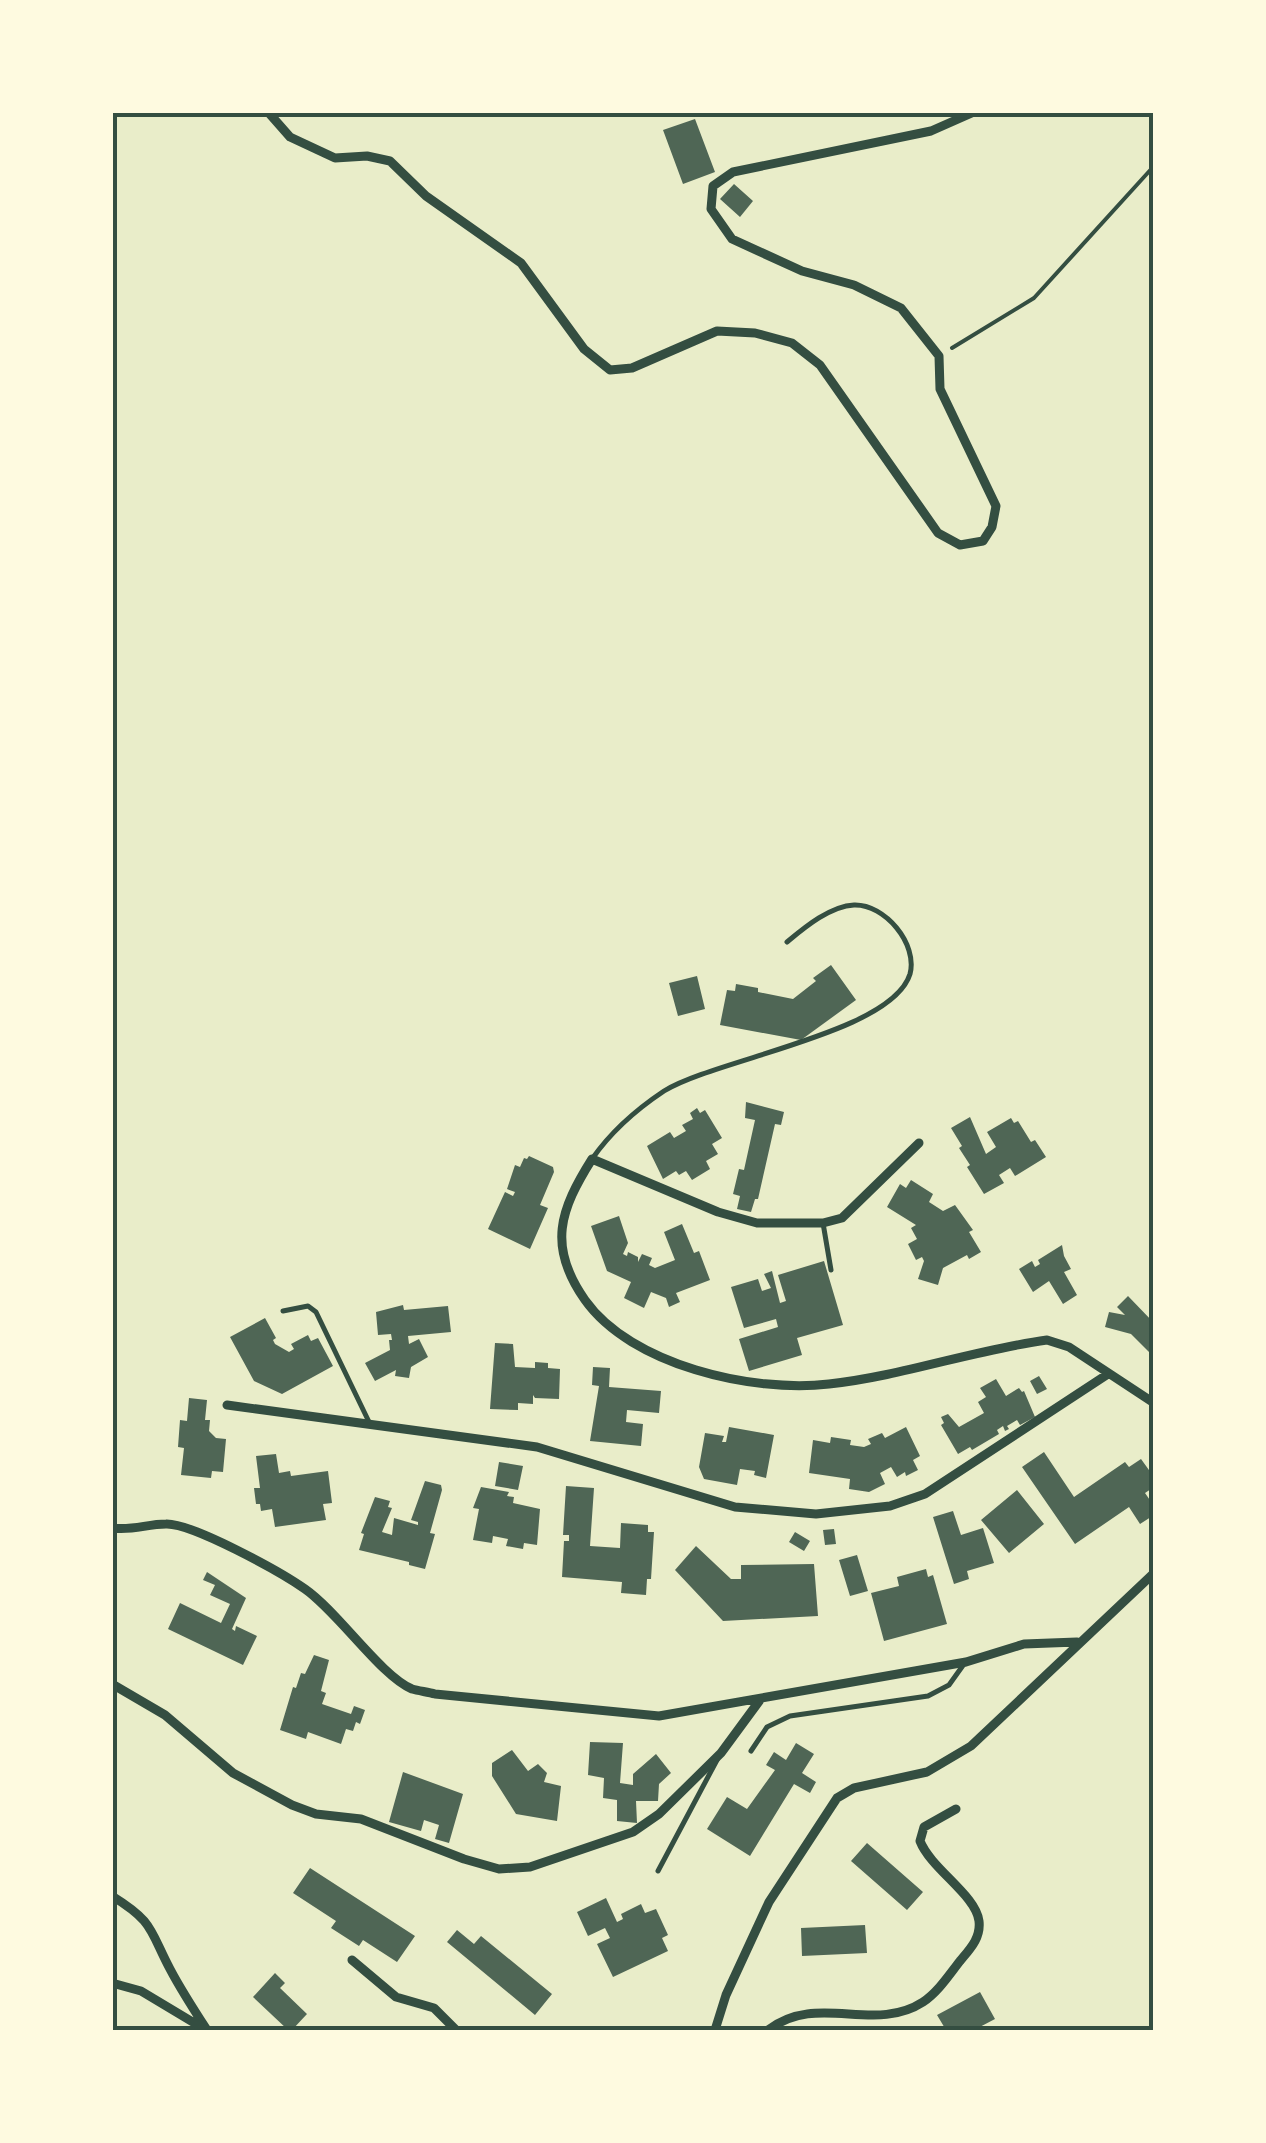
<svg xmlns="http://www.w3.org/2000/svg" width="1266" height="2143" font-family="'Golos Text',sans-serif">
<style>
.building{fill:#4f6655}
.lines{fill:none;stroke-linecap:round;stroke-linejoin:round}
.path{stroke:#344e41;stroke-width:4}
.service{stroke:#344e41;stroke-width:5}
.minor{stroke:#344e41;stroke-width:9}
.neatline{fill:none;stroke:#344e41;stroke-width:4}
</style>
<rect width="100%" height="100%" fill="#e9edc9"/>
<path class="building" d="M695,119L715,172L683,184L663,130Z
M734,184L753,201L740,217L720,199Z
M831,965L856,1000L801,1040L720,1025L727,990L735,991L736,984L758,988V992L793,999L816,981L813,978Z
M697,976L705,1009L678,1016L669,983Z
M746,1102L784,1112L781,1125L775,1124L758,1199H755L751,1212L737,1209L740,1196L733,1194L739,1169L744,1170L755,1120L745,1118Z
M697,1108L700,1113L705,1110L722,1138L712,1144L718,1154L706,1161L710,1169L692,1180L686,1171L679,1175L676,1171L663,1179L647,1146L670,1132L674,1138L686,1131L682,1125L693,1119L690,1113Z
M970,1117L986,1154L996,1147L987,1132L1011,1118L1014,1123L1018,1121L1031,1142L1035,1140L1046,1157L1015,1176L1010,1168L999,1175L1004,1183L984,1194L967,1167L970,1165L959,1148L962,1146L951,1128Z
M529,1156L553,1167L554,1172L540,1205L548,1208L530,1249L488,1229L505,1192L513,1196L515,1192L507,1189L515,1165L520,1167L524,1158L527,1159Z
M911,1180L933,1194L929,1202L943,1211L955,1205L973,1230L969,1232L981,1252L969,1259L967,1255L943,1268L938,1285L918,1279L924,1261L922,1257L916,1260L908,1244L917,1239L911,1228L916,1225L887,1207L900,1184L906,1188Z
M619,1216L628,1243L623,1254L627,1256L628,1252L638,1257V1262L642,1254L652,1258L649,1265L655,1268L675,1260L664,1232L682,1224L694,1253L699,1251L710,1280L676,1293L680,1302L669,1307L666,1298L651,1292L644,1308L624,1298L631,1282L607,1271L591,1226Z
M1062,1245L1064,1256L1071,1269L1064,1272L1077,1295L1063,1304L1049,1281L1033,1292L1019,1269L1032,1261L1035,1267L1040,1264L1038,1260Z
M824,1261L843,1325L797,1338L802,1355L749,1371L739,1339L778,1327L776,1319L744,1328L731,1287L758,1279L762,1291L771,1288L764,1274L772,1271L780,1303L786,1301L778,1275Z
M1128,1296L1154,1323V1357L1131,1334L1105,1327L1109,1312L1125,1315L1117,1307Z
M403,1305L404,1310L448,1306L451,1332L408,1336L409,1344L419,1339L428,1357L411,1367L409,1378L395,1376L396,1370L375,1381L365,1363L390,1350L389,1340H392L391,1334L378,1335L376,1312Z
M265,1318L276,1338L273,1340L275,1344L289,1352L294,1349L291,1344L308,1335L311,1341L318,1338L333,1366L282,1394L254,1381L230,1337Z
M495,1343L513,1344L515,1367L535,1368V1362L548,1363V1368L560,1369L559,1399L535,1398L533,1395V1404L518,1403V1410L490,1409Z
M593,1367L610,1368L609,1387L661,1391L659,1413L627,1410L626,1422L643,1424L641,1446L590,1441L599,1386L592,1385Z
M1039,1376L1047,1389L1037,1394L1030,1381Z
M996,1379L1006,1396L1019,1388L1022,1392L1024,1391L1035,1417L1020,1425L1017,1420L1007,1426L1009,1429L1005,1431L1003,1426L997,1430L999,1434L972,1450L970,1447L958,1454L941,1425L944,1423L941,1417L948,1414L959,1427L984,1413L978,1402L986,1397L980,1388Z
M189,1398L207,1400L205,1420H210L209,1431L216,1438L226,1439L223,1472L212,1471L211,1478L181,1475L184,1448L178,1447L180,1420L187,1421Z
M729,1427L774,1435L766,1478L754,1475L755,1471L740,1469L737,1485L704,1479L699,1467L705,1433L724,1436L722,1442H726Z
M906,1427L920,1456L913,1460L918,1470L906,1476L905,1472L897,1477L891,1467L880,1473L885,1484L869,1492L849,1489L850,1479L809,1473L813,1440L830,1443L831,1437L851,1440L850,1445L864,1447L871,1444L868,1439L882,1433L885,1438Z
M1044,1452L1074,1497L1125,1462L1129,1467L1141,1459L1154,1477V1487L1145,1493L1154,1506V1515L1140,1524L1129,1507L1075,1544L1022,1467Z
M276,1454L279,1473L290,1471L291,1476L328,1471L332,1503L323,1504L326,1520L275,1527L272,1509L261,1511L260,1504H256L254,1488H260L256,1456Z
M499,1462L523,1466L518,1490L495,1486Z
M425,1481L441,1485L442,1490L430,1533L435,1534L425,1569L409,1565V1562L359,1550L364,1534L361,1533L375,1497L390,1501L388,1507L392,1508L382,1532L392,1535L394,1518L418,1525V1522L411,1520Z
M566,1486L594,1488L590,1546L620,1548L621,1523L648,1525V1532H654L651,1579H647L646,1595L621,1593L622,1582L562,1577L564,1541H569V1535H563Z
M481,1487L509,1492L507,1496L514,1497L513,1503L540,1509L537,1545L524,1543L523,1549L506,1546L508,1539L493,1536L492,1543L473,1540L479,1509L473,1508Z
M1017,1490L1044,1524L1009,1553L981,1520Z
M953,1511L961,1535L983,1528L994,1563L967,1571L969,1579L954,1584L933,1517Z
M834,1529L836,1544L825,1545L823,1530Z
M795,1532L810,1541L804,1551L789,1542Z
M696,1546L731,1579H741V1565L814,1564L818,1616L723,1621L675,1570Z
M857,1555L868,1591L850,1596L839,1560Z
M926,1569L928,1577L933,1575L947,1624L884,1641L871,1593L899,1586L897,1577Z
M207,1572L246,1598L232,1629L235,1631L236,1626L257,1636L243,1665L168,1629L180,1603L221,1623L230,1604L210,1595L215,1585L203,1580Z
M314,1655L329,1660L321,1691L326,1693L322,1704L351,1714L354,1706L365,1710L360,1724L356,1722L353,1731L346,1729L341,1744L308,1732L306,1739L280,1730L293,1687L296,1688L301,1673L305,1674Z
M590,1742L623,1743L620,1783L633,1785V1774L656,1754L671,1773L659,1784L658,1801H636L637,1823L617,1821V1800L603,1798L604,1778L588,1775Z
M796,1743L814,1754L802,1773L816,1782L810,1793L794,1784L750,1856L707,1829L727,1797L747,1809L775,1770L766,1765L774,1752L786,1760Z
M512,1750L528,1771L538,1764L547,1773L544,1782L561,1786L557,1821L516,1814L492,1776V1763Z
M403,1772L463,1794L449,1843L435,1839L439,1825L424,1820L421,1831L389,1822Z
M867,1843L923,1892L907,1910L851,1861Z
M310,1868L415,1936L397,1962L363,1940L359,1946L331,1928L336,1921L293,1893Z
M606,1898L617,1922L623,1919L621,1914L641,1904L645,1913L656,1909L668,1935L662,1938L668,1951L613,1977L597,1944L610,1938L605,1928L588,1936L577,1912Z
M865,1925L867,1953L802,1956L801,1928Z
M457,1930L474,1944L481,1936L552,1994L535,2015L447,1942Z
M275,1973L285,1983L280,1988L307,2014L292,2030H288L253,1997Z
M980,1992L995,2019L974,2030H946L937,2015Z"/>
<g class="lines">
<path class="path" d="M952,348L1034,298L1154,166"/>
<path class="service" d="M592,1159C610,1133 637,1109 664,1091C715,1059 892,1033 910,974C918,944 885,904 854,905C830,906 804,928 787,942
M823,1223L831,1270
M283,1311L308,1306L316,1312L370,1424
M751,1751L767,1727L790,1716L928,1696L949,1685L964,1664
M658,1871L717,1760"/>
<path class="minor" d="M268,112L290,137L335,158L367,156L390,161L426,196L521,263L584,349L610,370L632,368L717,331L755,333L792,343L820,365L938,533L960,545L983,541L992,527L996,506L940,389L939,356L901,308L854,285L802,271L732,239L711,209L713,186L733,172L931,131L974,112
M919,1143L842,1218L823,1223H757L718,1212L592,1159C560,1210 547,1246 585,1300C631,1365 752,1393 829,1384C902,1376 974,1350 1047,1340L1069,1347L1154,1403
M227,1405L537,1447L735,1507L816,1514L890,1506L925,1494L1108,1374
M112,1528C132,1531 147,1524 166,1524C192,1523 281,1572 305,1589C338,1612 381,1676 412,1689C419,1691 428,1692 435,1694L659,1716L966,1662L1024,1644L1077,1642
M112,1684L165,1715L233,1773L292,1805L316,1814L361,1819L464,1859L499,1869L530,1867L633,1832L659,1814L721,1753L760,1700
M112,1896C154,1922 149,1929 170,1969C181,1990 194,2010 207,2030
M352,1960L396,1997L434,2008L456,2030
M112,1983L141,1991L206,2030
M715,2030L726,1995L769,1902L837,1798L854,1788L927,1772L971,1746L1154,1573
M768,2030C817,1992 874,2034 923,2002C938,1992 949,1975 960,1961C970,1949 981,1938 979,1921C976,1895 931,1869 920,1841L924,1827L956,1809"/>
</g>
<rect width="1266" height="2143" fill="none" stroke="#fefae0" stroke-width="230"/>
<rect x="115" y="115" width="1036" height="1913" class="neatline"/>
</svg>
